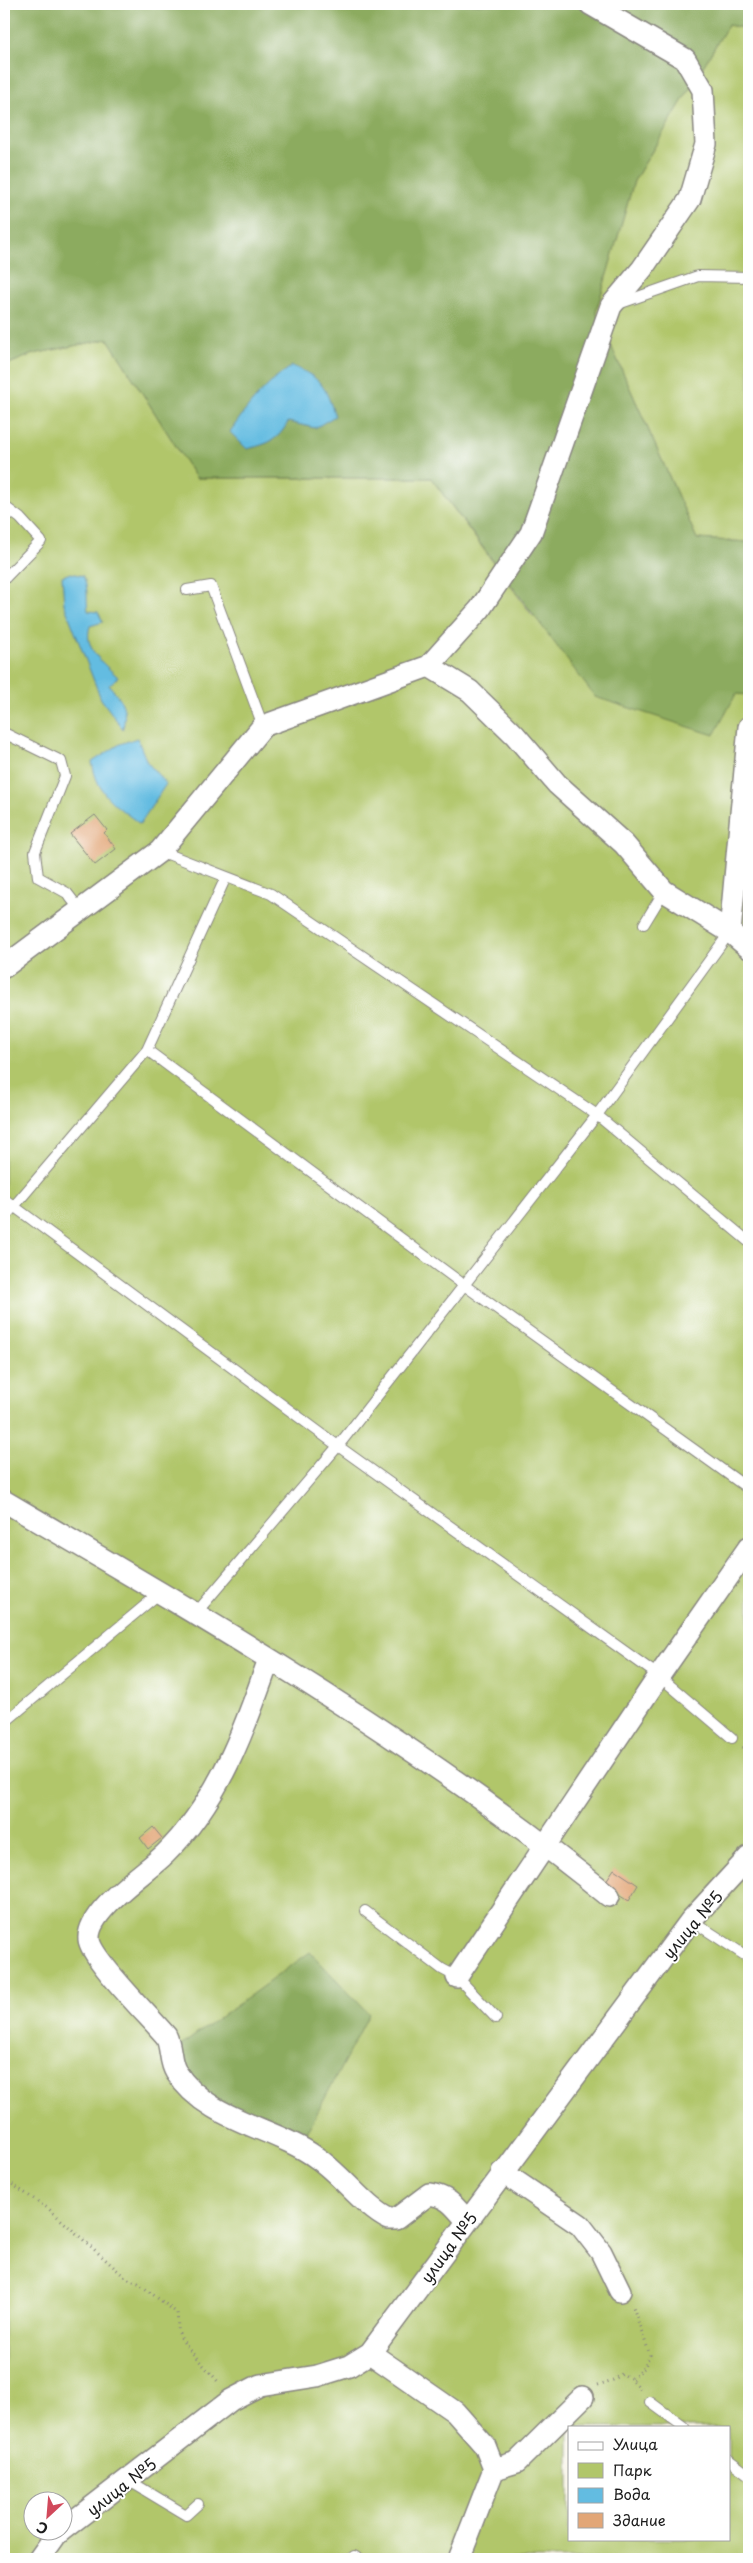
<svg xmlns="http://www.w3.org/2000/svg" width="753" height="2563" font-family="'Playpen Sans',sans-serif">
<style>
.green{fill:#b1c66a;stroke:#667143;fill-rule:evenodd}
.forest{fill:#8cab5e;stroke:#54643d}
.water{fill:#63bce1;stroke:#406c7e}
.building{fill:#e2a677}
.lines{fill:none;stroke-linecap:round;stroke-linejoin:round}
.lane-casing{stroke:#898780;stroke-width:12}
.street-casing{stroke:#898780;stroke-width:24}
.path{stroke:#898780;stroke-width:3;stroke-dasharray:1 4;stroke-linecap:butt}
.lane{stroke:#fff;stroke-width:10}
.street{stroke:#fff;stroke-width:21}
.labels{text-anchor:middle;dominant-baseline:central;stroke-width:4;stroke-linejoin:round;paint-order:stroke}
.street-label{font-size:16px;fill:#1c1c1c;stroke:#fff}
</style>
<rect width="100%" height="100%" fill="#fff"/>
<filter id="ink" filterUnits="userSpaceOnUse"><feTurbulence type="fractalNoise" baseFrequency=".02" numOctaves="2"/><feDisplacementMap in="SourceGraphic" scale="10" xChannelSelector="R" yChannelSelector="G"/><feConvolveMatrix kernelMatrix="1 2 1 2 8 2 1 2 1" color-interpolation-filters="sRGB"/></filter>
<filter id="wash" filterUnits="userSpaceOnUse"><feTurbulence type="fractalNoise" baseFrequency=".0096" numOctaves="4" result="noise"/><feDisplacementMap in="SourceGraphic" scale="20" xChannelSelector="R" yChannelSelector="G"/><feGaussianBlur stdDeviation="1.12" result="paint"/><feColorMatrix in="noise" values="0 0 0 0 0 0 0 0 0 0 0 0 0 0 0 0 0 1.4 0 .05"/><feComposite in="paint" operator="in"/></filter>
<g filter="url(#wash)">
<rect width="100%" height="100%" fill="#f6f2e3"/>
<path class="green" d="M728,25L749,29V542L697,539L596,312L634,181Z
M108,339L196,478H431L532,615L736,694L749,695V1387L746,1394L749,1396V2559H4V366L33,354ZM569,2427H729V2539H569ZM32,2500H62V2530H32Z"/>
<path class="forest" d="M4,4H749V29L728,25L634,181L596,312L697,539L749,542V695L736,694L714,735L595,697L431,478H196L108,339L33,354L4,366Z
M310,1952L369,2014L304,2138L212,2097L187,2077L175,2050Z"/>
<path class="water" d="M292,366C322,378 325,386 335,416L315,428L288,422C278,441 267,444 247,449L230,432C248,405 266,384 292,366Z
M71,573L83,576C89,588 86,598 88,611L98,612L103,622L90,626C83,649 103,663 118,677L109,685C123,702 127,707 123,729L101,699L64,604L62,576Z
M137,738L147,762L166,784L140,824C114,804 98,796 92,762L120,744Z"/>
<g id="blocks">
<path class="building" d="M95,815L107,830L104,833L116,849L95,865L70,834Z
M153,1827L162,1838L148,1849L140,1838Z
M614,1869L638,1885L629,1900L604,1884Z"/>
</g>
</g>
<g filter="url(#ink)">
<use href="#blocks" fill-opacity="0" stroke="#898780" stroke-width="1"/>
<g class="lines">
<g class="lane-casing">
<path id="lane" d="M618,304L698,276L749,277
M4,506L20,518L41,541L4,579
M187,590L211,586L263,726
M4,733L61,761L65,776L35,852L38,877L67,893L80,910
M160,851L271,894L597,1115L749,1242
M644,924L664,891
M147,1050L464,1285L749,1489
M4,1199L338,1446L659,1676L732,1738
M4,1218L147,1050L226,877
M196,1613L338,1446L418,1344L597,1115L730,932
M4,1723L161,1592
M365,1911L442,1969L457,1977L496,2018
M691,1920L749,1958
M650,2402L684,2427
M729,2460L749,2475
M128,2480L186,2515L198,2504
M354,2556L359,2559"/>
</g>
<g class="street-casing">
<path id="street" d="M429,666L470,691L515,735L557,784L624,844L664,891L730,932L749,948
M730,932L749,727
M4,967L160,851L263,726L429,666L480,609L531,533L611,306L642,269L690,199L706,144L703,90L685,59L590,4
M4,1501C211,1622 422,1744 609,1896
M269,1659C245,1729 219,1801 165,1854C146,1873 87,1910 89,1939C90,1958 151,2018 166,2036C172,2048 169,2061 176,2072C207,2121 273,2126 317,2158C341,2174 365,2208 389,2219H396L429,2194C448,2196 455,2207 467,2221
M457,1977L659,1676L749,1547
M502,2172L580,2225L601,2252L620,2291
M370,2353L455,2412L485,2446L494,2469L459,2559
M494,2469L517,2462L583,2397
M62,2530L231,2400L260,2385L317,2376L349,2366L370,2353L691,1920L749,1857
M39,2559L56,2535L62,2530"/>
</g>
<path class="path" d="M742,1747L749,1754
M4,2179L49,2209L126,2278L138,2283L177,2313C178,2319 177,2326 179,2333C181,2344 210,2371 219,2383
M632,2379L644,2368L650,2355L633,2307
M598,2385L613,2380L622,2374L632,2379L642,2391"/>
<use href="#lane" class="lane"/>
<use href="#street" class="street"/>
</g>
</g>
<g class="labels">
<g class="street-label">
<text transform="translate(692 1924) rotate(-50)">улица №5</text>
<text transform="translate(448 2247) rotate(-54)">улица №5</text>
<text transform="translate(121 2486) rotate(-38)">улица №5</text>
</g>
</g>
<rect width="753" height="2563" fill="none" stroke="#fff" stroke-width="20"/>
<rect x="568" y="2426" width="162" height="115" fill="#ffffff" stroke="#a4a4a4"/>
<rect x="578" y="2442" width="25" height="8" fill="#ffffff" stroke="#a4a4a4"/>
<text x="613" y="2450" font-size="15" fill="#1c1c1c">Улица</text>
<rect x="578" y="2463" width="25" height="15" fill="#b1c66a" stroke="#a4a4a4"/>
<text x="613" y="2476" font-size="15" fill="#1c1c1c">Парк</text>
<rect x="578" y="2488" width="25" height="15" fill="#63bce1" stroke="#a4a4a4"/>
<text x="613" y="2500" font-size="15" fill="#1c1c1c">Вода</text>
<rect x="578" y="2513" width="25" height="15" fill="#e2a677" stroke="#a4a4a4"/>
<text x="613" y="2526" font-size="15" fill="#1c1c1c">Здание</text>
<g transform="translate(48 2516) rotate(206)"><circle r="24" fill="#ffffff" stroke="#a4a4a4"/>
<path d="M0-4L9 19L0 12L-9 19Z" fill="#d1495b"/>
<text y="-8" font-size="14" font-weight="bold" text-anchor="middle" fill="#1c1c1c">С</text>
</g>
</svg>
